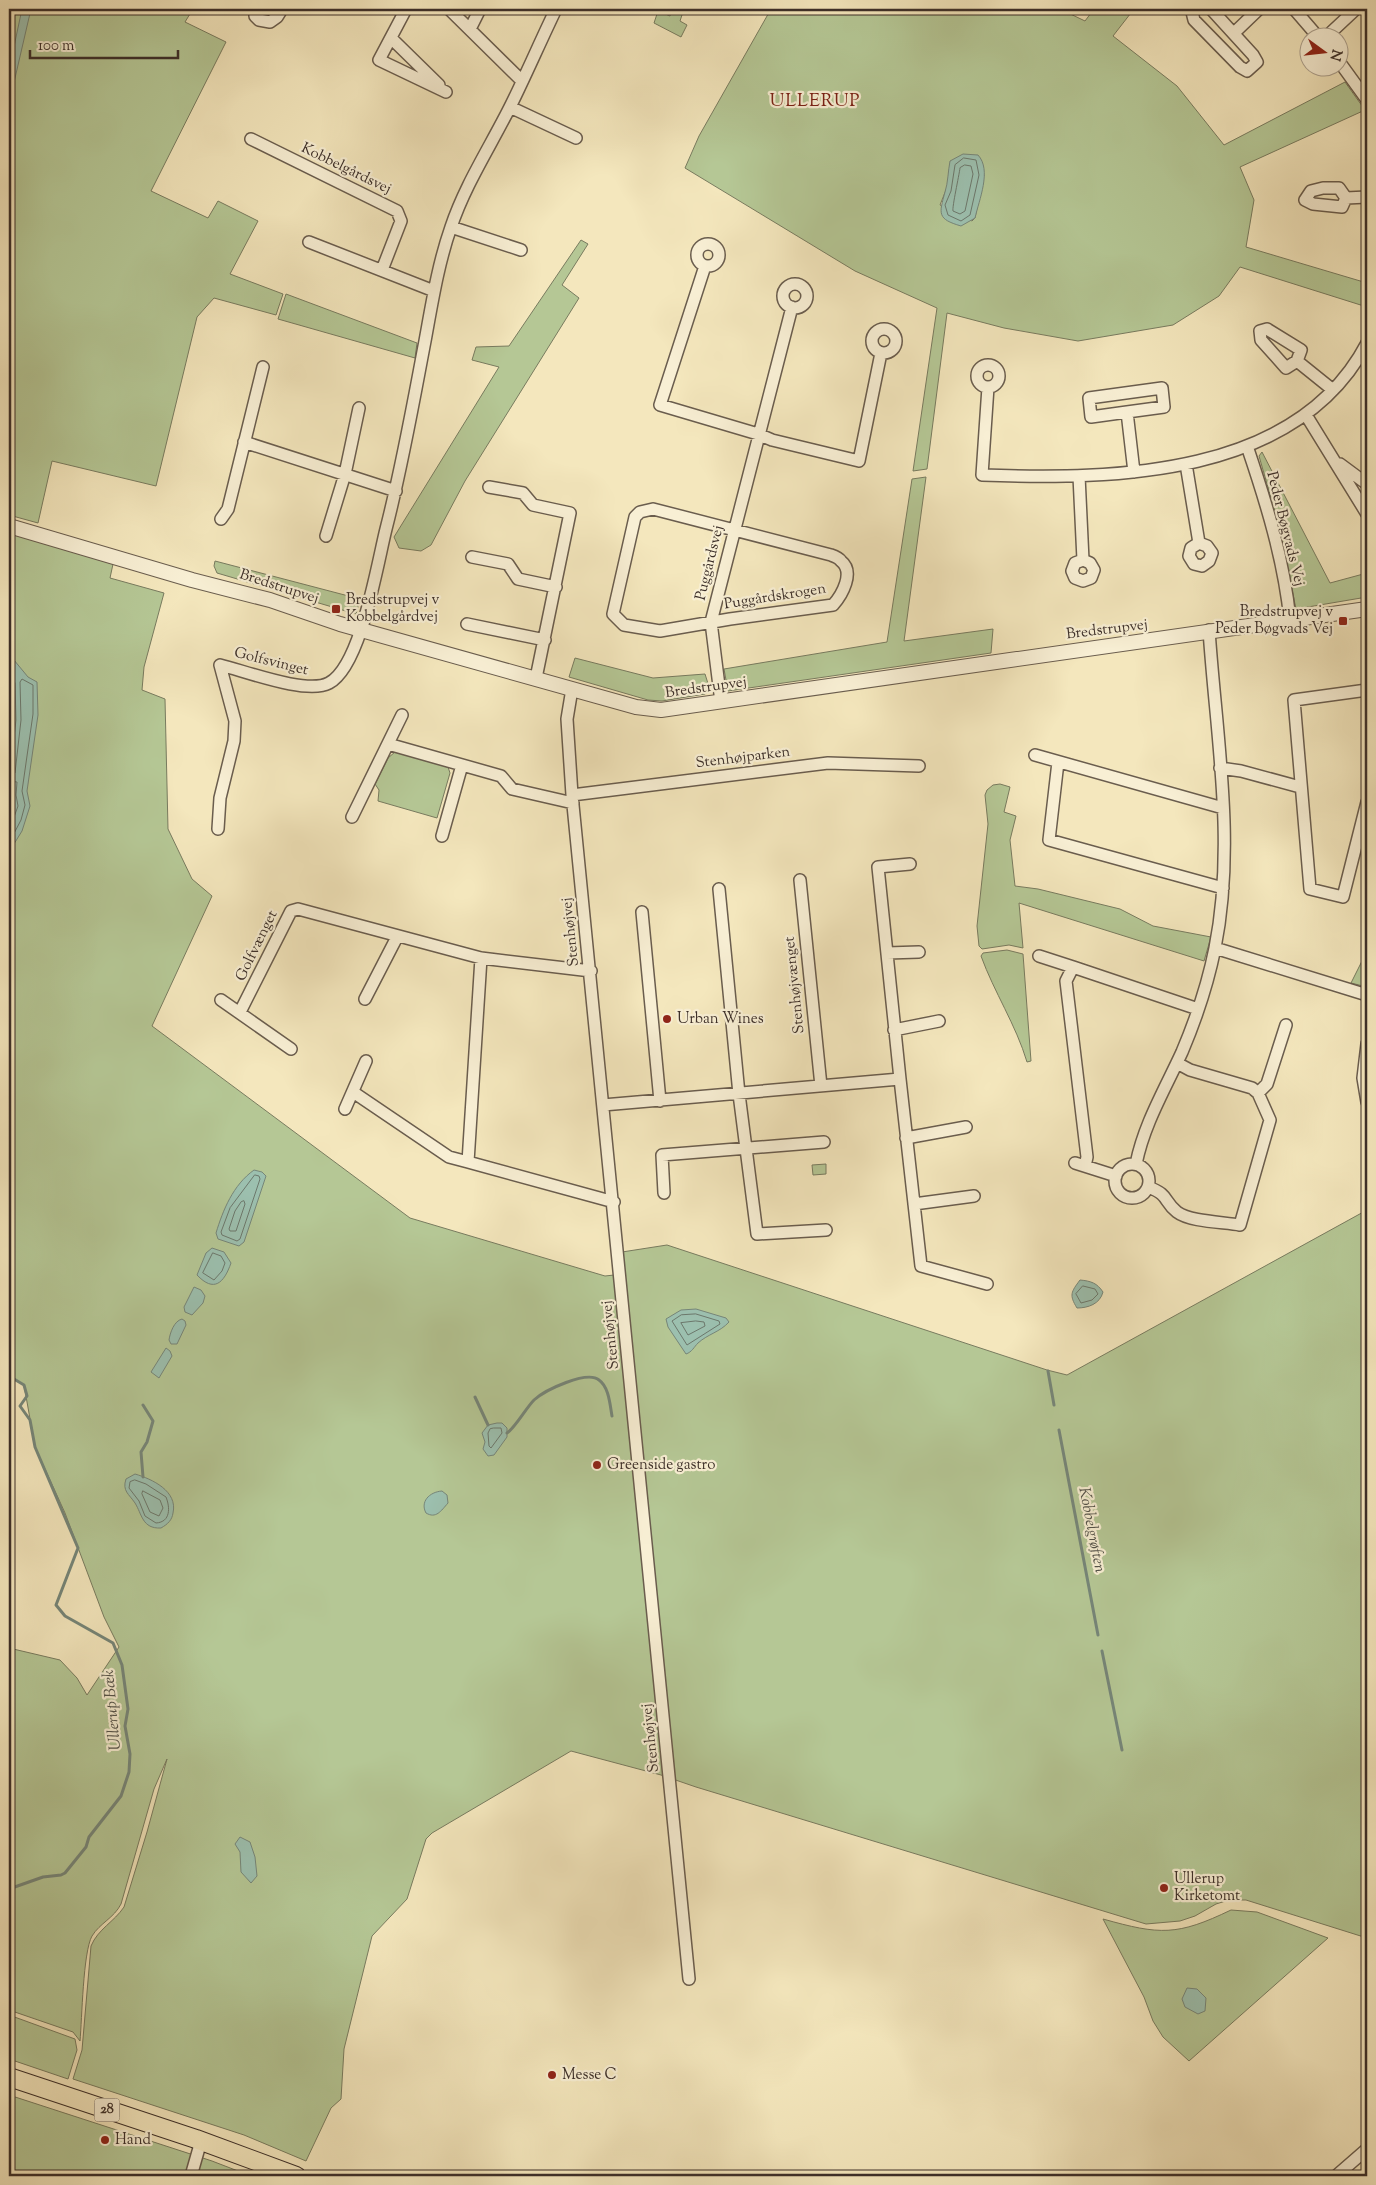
<svg xmlns="http://www.w3.org/2000/svg" width="1376" height="2185" font-family="'Sorts Mill Goudy',serif">
<style>
.green{fill:#b5c795;stroke:#787b5f;fill-rule:evenodd}
.water{fill:#9cc0af;stroke:#768679}
.lines{fill:none;stroke-linecap:round;stroke-linejoin:round}
.shore{stroke:#6c786c;stroke-width:1}
.stream{stroke:#768679;stroke-width:3}
.minor-casing{stroke:#6a5d4e;stroke-width:14}
.tertiary-casing{stroke:#6a5d4e;stroke-width:16}
.primary-casing{stroke:#3c2f29;stroke-width:20}
.minor{stroke:#f8efd4;stroke-width:11}
.tertiary{stroke:#f8efd4;stroke-width:14}
.primary{stroke:#f4e7bd;stroke-width:18}
.poi-dot{fill:#8f2418;stroke:#f8efd4;stroke-width:2}
.labels{text-anchor:middle;dominant-baseline:central;stroke-width:4.5;stroke-linejoin:round;paint-order:stroke}
.shield{fill:#f8efd4;stroke:#74695c;stroke-width:1}
.shield-label{font-size:14px;font-weight:bold;fill:#3c2f29}
.street-label{font-size:15px;fill:#3c2f29;stroke:#f8efd4}
.poi-label{font-size:15px;fill:#3c2f29;stroke:#f8efd4;text-anchor:start}
.water-label{font-size:16px;font-style:italic;fill:#54534a;stroke:#f8efd4}
.quarter-label{font-size:18px;letter-spacing:1px;fill:#7a1f14;stroke:#f8efd4}
</style>
<rect width="100%" height="100%" fill="#f4e7bd"/>
<filter id="stains"><feTurbulence type="fractalNoise" baseFrequency=".004" numOctaves="4"/><feColorMatrix values="0 0 0 0 .2 0 0 0 0 .09 0 0 0 0 .02 0 0 0 .5 -.17"/></filter>
<radialGradient id="worn" r=".72"><stop offset=".6" stop-color="#630" stop-opacity="0"/><stop offset="1" stop-color="#630" stop-opacity=".3"/></radialGradient>
<path class="green" d="M9,9H193L185,22L226,42L151,191L208,218L218,201L258,221L230,274L283,294L276,315L214,298L197,317L156,486L52,461L38,523L9,515Z
M672,9L683,12L680,21L687,25L681,37L654,23L658,11L670,16Z
M771,9H1060L1085,21L1094,9H1134L1113,36L1177,86L1224,145L1345,82L1365,110L1240,167L1254,200L1246,247L1367,283V307L1240,267L1219,296L1173,325L1078,341L1004,328L947,313L927,469L913,471L937,308L855,271L685,168L699,136ZM984,175L975,218L972,221L940,205L946,190Z
M581,240L588,244L562,285L579,298L465,481L431,545L421,551L399,548L394,537L499,367L472,360L476,347L509,346Z
M286,294L417,343L415,358L278,319Z
M1262,452L1330,583L1367,573V597L1296,609L1279,526L1259,456Z
M926,477L904,641L993,629L991,653L728,691L724,669L887,642L912,479Z
M9,533L113,564L110,578L164,593L144,667L142,690L165,699L168,829L192,879L212,896L152,1026L410,1218L605,1276L623,1274L622,1252L667,1245L1047,1370L1067,1375L1367,1210V1938L1246,1900H1229L1216,1904L1195,1916L1180,1921L1146,1924L696,1787L661,1775L571,1751L432,1833L426,1839L407,1899L372,1936L344,2049L341,2099L331,2108L306,2161L244,2135L73,2079L82,2050L91,1946C98,1929 114,1922 124,1907L147,1832L167,1759L154,1789L121,1904C114,1918 100,1923 92,1936C83,1952 82,2019 80,2041L73,2032L9,2010V1648L60,1660L77,1678L87,1695L119,1647L104,1617L65,1513L35,1447L24,1385L9,1376Z
M215,561L360,599L356,614L217,573L214,566Z
M575,658L653,678L705,674L710,690L705,694L662,701L648,700L569,677Z
M395,752L448,767L450,773L437,818L378,801L379,790L375,784L388,758Z
M1000,784L1010,787L1004,812L1016,816L1010,840L1015,886L1038,889L1120,909L1153,926L1211,937L1204,961L1019,903L1023,948L1009,945L982,949L979,946L977,926L988,824L985,795L987,790L993,785Z
M1007,950L1023,954L1031,1061L1027,1062C1016,1025 994,992 981,956L983,953Z
M1367,951V987L1351,983Z
M826,1164V1174L813,1175L812,1165Z
M1231,1910L1257,1912L1328,1938L1189,2061L1163,2037L1153,2021L1144,1997L1103,1919C1160,1935 1177,1936 1231,1910Z
M9,2015L75,2039L77,2050L68,2079L9,2059Z
M9,2095L212,2161L251,2176H9Z"/>
<path class="water" d="M22,9H31L9,104V70Z
M963,154L978,155C992,170 979,200 975,218L961,226C937,219 939,214 945,192C948,183 948,171 950,161Z
M9,654L28,677L37,682L38,715L27,791L30,806L22,831L9,852V780L16,720L15,683L9,672Z
M254,1170L262,1172L266,1176L244,1242L239,1246L218,1239L216,1233C223,1210 233,1185 254,1170Z
M212,1248L224,1252L231,1263C224,1283 214,1293 197,1275L206,1253Z
M1080,1280C1091,1281 1097,1283 1103,1292C1100,1304 1088,1308 1077,1308C1069,1295 1071,1292 1080,1280Z
M194,1287L201,1290L205,1296L203,1303L192,1315L185,1312L184,1307Z
M696,1309L726,1318L729,1322C720,1332 708,1334 698,1343C694,1347 692,1352 686,1354L668,1327L666,1319L681,1310Z
M182,1319L185,1321L186,1325L177,1344H171L169,1340C170,1333 174,1321 182,1319Z
M166,1348L170,1351L172,1356L159,1378L151,1372Z
M497,1423H502L507,1428V1437L494,1455L488,1456L483,1449L485,1442L482,1433L488,1425Z
M135,1474C152,1479 178,1491 173,1513C172,1520 168,1524 161,1528C142,1529 142,1514 135,1503C129,1494 122,1491 126,1479Z
M442,1491L447,1495L448,1503C441,1511 436,1519 426,1513C420,1502 429,1492 442,1491Z
M240,1837L250,1842L255,1857L257,1876L251,1883L241,1872L240,1852L235,1844Z
M1187,1988L1197,1989L1206,1998L1205,2011L1198,2014L1185,2007L1182,1999Z"/>
<g class="lines">
<path class="shore" d="M964,158L976,160L979,175L970,215L961,221L948,215L945,205L951,191L955,165Z
M965,165L971,166L973,174L965,211L960,214L953,211C952,207 959,176 960,168Z
M9,775L15,773L21,720L20,682L22,679L33,685V714L22,791L25,805L21,820L9,843
M9,781L17,782L16,795L18,806L9,831
M255,1175L259,1176L260,1179L240,1239L237,1241L222,1235L221,1232L230,1208Z
M244,1201L245,1204L236,1231H230L229,1229L235,1211L241,1202Z
M213,1253L221,1256L225,1263L222,1271L214,1280L203,1273Z
M1083,1286L1095,1289L1098,1294L1092,1300L1081,1303L1076,1294Z
M696,1314L719,1321L720,1324L687,1345L672,1321L681,1315Z
M696,1321L704,1322L705,1326L688,1335L681,1323Z
M494,1428H501L502,1433L491,1448L489,1446L488,1433L490,1429Z
M135,1480L146,1484L166,1497C170,1507 171,1522 156,1523L145,1516L139,1501L129,1488L130,1482Z
M143,1491L160,1500L163,1508L159,1516L150,1512L142,1494Z"/>
<path class="stream" d="M1048,1371L1054,1405
M9,1376L24,1385L27,1396L20,1406L30,1420L35,1447L78,1548L56,1605L65,1616L113,1643L122,1665L128,1709L125,1726L130,1754L129,1772L121,1796L89,1837L86,1847L65,1873L61,1875L43,1877L9,1889
M475,1397L488,1425
M1059,1430L1098,1635
M507,1433C515,1428 526,1408 534,1400C545,1390 587,1370 599,1380C609,1387 610,1405 612,1416
M143,1477L141,1452L147,1442L153,1421L143,1405
M1102,1651L1122,1750"/>
<g class="minor-casing">
<path id="minor" d="M255,9V16L259,20L270,22L277,17L282,9
M406,9L379,60L446,92
M449,9L522,81
M1196,9L1192,12L1194,20L1240,67L1247,71L1257,62L1253,55L1211,9
M1294,9L1319,38
M470,29L480,9
M1234,33L1259,9
M391,38L439,85
M1325,38L1356,9
M1338,60L1367,100
M510,107L576,138
M251,139L397,211L401,221L382,270
M1323,188H1339L1346,198L1342,207L1313,204L1305,200L1311,191Z
M1346,198L1367,197
M451,227L521,250
M309,242L434,291
M697 255a11 11 0 1 1 22 0a11 11 0 1 1-22 0Z
M705,266L660,405L758,434L772,440L859,461L881,353
M783 296a12 12 0 1 1 24 0a12 12 0 1 1-24 0Z
M872 341a12 12 0 1 1 24 0a12 12 0 1 1-24 0Z
M1297,361L1286,368L1261,340L1260,331L1267,329L1301,350L1297,361L1333,390
M977 376a11 11 0 1 1 22 0a11 11 0 1 1-22 0Z
M988,387L982,475C1114,480 1297,477 1367,343
M1127,412L1164,407L1162,388L1089,398L1091,417L1127,412L1134,472
M1306,415L1367,514
M244,442L396,491
M1247,446C1266,502 1284,560 1290,620
M1186,464L1199,543L1207,546L1212,553L1209,561L1202,566L1194,564L1189,556L1191,548L1199,543
M1340,464L1367,484
M1079,476L1083,560L1090,563L1094,570L1091,578L1083,581L1075,578L1072,571L1075,563L1083,560
M489,487L523,493L533,505L570,513L536,678
M653,509L831,555C834,556 839,558 841,561C855,572 842,595 833,605L730,619L660,631L624,625L613,614L635,517L640,512Z
M221,519L228,509L263,367
M326,536L345,474L359,408
M472,557L508,564L518,579L556,587
M467,624L545,640
M572,689L567,719L572,795L689,1979
M1367,690L1294,700L1310,889L1343,897L1367,802
M721,702L711,622L792,307
M388,744L501,776L512,789L573,803
M1035,755L1223,808
M1058,762L1049,840L1223,888
M1220,768L1241,771L1300,787
M572,795L828,763L919,766
M352,817L402,715
M218,829L220,798L234,741L235,721L220,665C245,671 307,695 329,683C361,666 377,565 386,529C402,467 413,404 425,341C432,303 438,264 451,227C465,185 490,147 510,107C526,75 540,42 556,9
M442,836L462,765
M800,880L821,1086
M719,889L739,1094L757,1234L826,1230
M642,912L660,1101
M1215,948L1367,995
M887,953L919,952
M1039,956L1073,967
M481,958L468,1162L614,1202
M365,999L397,937
M221,1000L291,1049
M240,1012L291,911L298,909L481,958L591,971
M894,1030L939,1021
M1367,1044L1363,1078L1367,1102
M900,1079L921,1266L987,1284
M353,1092L449,1157L468,1162
M1258,1093L1267,1084L1286,1025
M603,1105L900,1079L878,867L910,864
M345,1109L366,1061
M906,1138L966,1127
M1075,1163L1116,1176
M1136,1164C1144,1124 1165,1089 1182,1052C1196,1019 1208,983 1215,948C1236,843 1216,735 1209,630
M1115 1181a17 17 0 1 1 34 0a17 17 0 1 1-34 0Z
M1085,1166L1087,1157L1066,981L1073,967L1198,1009
M1148,1187C1170,1195 1163,1201 1177,1212C1190,1222 1224,1222 1240,1225L1270,1120L1258,1093L1252,1088L1190,1070L1177,1063
M664,1193L662,1155L824,1142
M914,1204L974,1196
M191,2176L201,2141
M1336,2176L1367,2149"/>
</g>
<g class="tertiary-casing">
<path id="tertiary" d="M9,526L192,580L270,600L340,624L636,707L661,710L1367,609"/>
</g>
<g class="primary-casing">
<path id="primary" d="M9,2077L196,2139L296,2176"/>
</g>
<use href="#minor" class="minor"/>
<use href="#tertiary" class="tertiary"/>
<use href="#primary" class="primary"/>
</g>
<g class="poi-dot">
<rect x="331" y="604" width="10" height="10" rx="2.5"/>
<rect x="1338" y="616" width="10" height="10" rx="2.5"/>
<circle cx="667" cy="1019" r="5"/>
<circle cx="597" cy="1465" r="5"/>
<circle cx="1164" cy="1888" r="5"/>
<circle cx="552" cy="2075" r="5"/>
<circle cx="105" cy="2140" r="5"/>
</g>
<g class="labels">
<rect class="shield" x="94.5" y="2098.5" width="25" height="23" rx="4"/>
<g class="shield-label">
<text x="107" y="2110">28</text>
</g>
<g class="street-label">
<text transform="translate(346 169) rotate(26)">Kobbelgårdsvej</text>
<text transform="translate(1285 529) rotate(76)">Peder Bøgvads Vej</text>
<text transform="translate(710 563) rotate(-76)">Puggårdsvej</text>
<text transform="translate(279 587) rotate(18)">Bredstrupvej</text>
<text transform="translate(775 597) rotate(-9)">Puggårdskrogen</text>
<text transform="translate(1107 630) rotate(-7)">Bredstrupvej</text>
<text transform="translate(271 662) rotate(14)">Golfsvinget</text>
<text transform="translate(706 688) rotate(-8)">Bredstrupvej</text>
<text transform="translate(743 758) rotate(-7)">Stenhøjparken</text>
<text transform="translate(571 932) rotate(-96)">Stenhøjvej</text>
<text transform="translate(257 946) rotate(-64)">Golfvænget</text>
<text transform="translate(795 985) rotate(-96)">Stenhøjvænget</text>
<text transform="translate(611 1335) rotate(-96)">Stenhøjvej</text>
<text transform="translate(651 1738) rotate(-96)">Stenhøjvej</text>
</g>
<g class="poi-label">
<text x="346" y="600">Bredstrupvej v<tspan x="346" dy="17">Kobbelgårdvej</tspan></text>
<text x="1333" y="612" text-anchor="end">Bredstrupvej v<tspan x="1333" dy="17">Peder Bøgvads Vej</tspan></text>
<text x="677" y="1019">Urban Wines</text>
<text x="607" y="1465">Greenside gastro</text>
<text x="1174" y="1879">Ullerup<tspan x="1174" dy="17">Kirketomt</tspan></text>
<text x="562" y="2075">Messe C</text>
<text x="115" y="2140">Hand</text>
</g>
<g class="water-label">
<text transform="translate(1091 1530) rotate(79)">Kobbelgrøften</text>
<text transform="translate(113 1710) rotate(-95)">Ullerup Bæk</text>
</g>
<g class="quarter-label">
<text x="815" y="102">ULLERUP</text>
</g>
</g>
<rect width="1376" height="2185" fill="none" stroke="#f4e7bd" stroke-width="30"/>
<rect x="10" y="10" width="1356" height="2165" fill="none" stroke="#3c2f29" stroke-width="2.5"/>
<rect x="15" y="15" width="1346" height="2155" fill="none" stroke="#3c2f29"/>
<g transform="translate(1324 52) rotate(105)"><circle r="24" fill="#f8efd4" stroke="#ada290"/>
<path d="M0-4L9 19L0 12L-9 19Z" fill="#8f2418"/>
<text y="-8" font-size="14" font-weight="bold" text-anchor="middle" fill="#3c2f29">N</text>
</g>
<path d="M30 50v8h148v-8" fill="none" stroke="#3c2f29" stroke-width="2.5"/>
<text x="38" y="50" font-size="15" fill="#3c2f29" stroke="#f8efd4" stroke-width="4" paint-order="stroke">100 m</text>
<rect width="100%" height="100%" filter="url(#stains)"/>
<rect width="100%" height="100%" fill="url(#worn)"/>
</svg>
